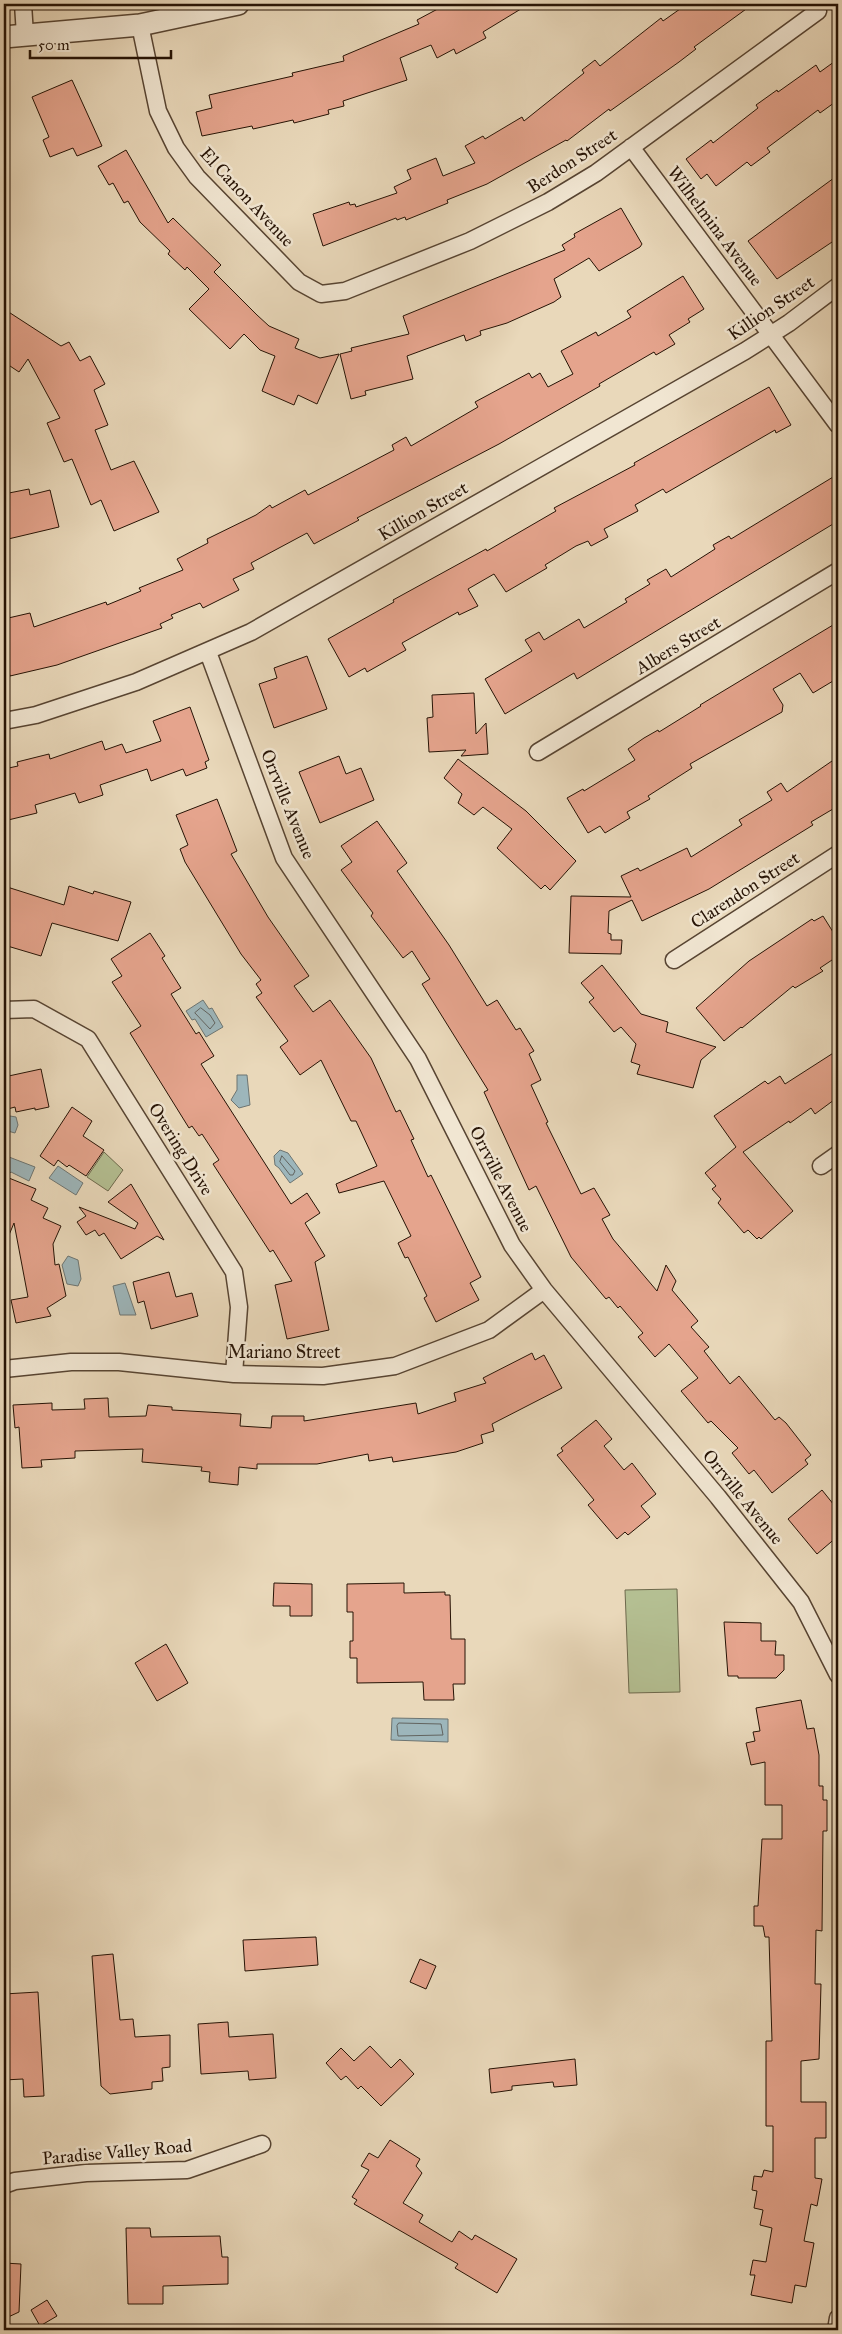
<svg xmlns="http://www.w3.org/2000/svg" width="842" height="2334" font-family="'IM FELL Great Primer',serif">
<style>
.green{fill:#b4bf92;stroke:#6d694c}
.water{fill:#9db6bb;stroke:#6d7572}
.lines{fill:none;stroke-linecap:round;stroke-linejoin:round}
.shore{stroke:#626460;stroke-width:1}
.building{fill:#e5a48d;stroke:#261305}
.minor-casing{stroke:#574432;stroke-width:19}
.tertiary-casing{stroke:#574432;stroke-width:24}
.minor{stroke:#f1e6d2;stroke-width:16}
.tertiary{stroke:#f1e6d2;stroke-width:21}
.labels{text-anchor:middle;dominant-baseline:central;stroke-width:5;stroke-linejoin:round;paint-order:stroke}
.street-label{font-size:18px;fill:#261305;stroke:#f1e6d2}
</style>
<rect width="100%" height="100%" fill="#e9d8ba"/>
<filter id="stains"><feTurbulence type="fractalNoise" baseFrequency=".004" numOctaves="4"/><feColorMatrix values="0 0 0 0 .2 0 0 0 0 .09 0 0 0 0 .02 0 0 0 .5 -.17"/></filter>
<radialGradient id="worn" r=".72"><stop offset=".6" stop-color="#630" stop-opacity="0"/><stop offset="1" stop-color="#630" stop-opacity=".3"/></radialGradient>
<path class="green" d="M104,1152L123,1170L108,1191L87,1177Z
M677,1589L680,1692L629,1693L625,1590Z"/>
<path class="water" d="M203,1000L209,1009L212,1008L223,1027L206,1037L195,1019L192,1020L186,1011Z
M237,1075H247L250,1105L239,1108L231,1100L237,1090Z
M4,1115L16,1117L18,1125L15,1133L4,1130Z
M280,1150L288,1153L303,1174L290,1183L279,1168L275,1165L274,1156Z
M9,1157L35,1167L29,1181L11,1172L9,1174L4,1172Z
M58,1166L83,1183L76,1195L49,1178Z
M68,1256L78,1260L81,1279L78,1286L67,1284L62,1265Z
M125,1283L136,1315H120L113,1286Z
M392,1718L448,1719V1742L391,1740Z"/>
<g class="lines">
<path class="shore" d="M201,1008L210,1015L215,1023L210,1029L195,1013Z
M282,1156L295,1171L293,1175H290L280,1162Z
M399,1723L441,1724L443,1735L398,1736L397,1726Z"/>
</g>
<path class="building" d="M447,4H529L483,32L486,38L456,54L454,49L437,58L431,45L400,58L407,80L343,101L344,106L328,110L329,114L294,123L293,120L253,129L252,126L202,136L196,112L212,108L209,95L293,76L292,73L344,61L343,56L419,24L417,20Z
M687,4H753L694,47L696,49L679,62L610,111L609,109L567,141L566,140L487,184L447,200L448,203L406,220L405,217L397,220L396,218L323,246L313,214L349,202L350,205L355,204L356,207L397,193L394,187L411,179L407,170L436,158L443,176L475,163L465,146L483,136L485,139L522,117L524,121L584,73L582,70L595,60L600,66L661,18L663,21Z
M838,59V100L820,113L818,110L767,148L770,152L751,166L747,162L716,186L707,174L701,179L686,159L711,140L713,143L758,108L756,105L777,90L778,92L816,65L820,72Z
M72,80L102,146L77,156L73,148L50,157L43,140L49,137L32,97Z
M126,150L168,223L173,218L221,265L214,272L257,315L269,326L299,339L295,348L320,358L339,354L317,404L298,395L294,405L262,391L275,356L260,350L244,334L230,349L189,309L209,289L187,267L185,270L168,254L170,251L140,222L128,201L124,203L113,183L109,185L98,166Z
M838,175V238L777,279L748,241Z
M621,208L642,244L640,247L599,271L589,258L554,279L561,297L554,302L507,323L480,331L481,335L466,341L464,335L407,356L413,379L365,391L366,395L351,399L340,354L352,351L351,348L409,334L403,316L565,250L562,245L575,237L574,234Z
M683,276L704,309L688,319L690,322L669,335L675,344L656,355L654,352L599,384L600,386L499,444L357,518L359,520L314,544L307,533L251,563L254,569L233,579L239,590L203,608L200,603L171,615L173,618L160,624L162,628L57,665L10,676L7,665L4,666V619L30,613L34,627L106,602L107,605L141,591L139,588L183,570L177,559L208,543L207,539L256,515L270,505L272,508L305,490L308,495L337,480L394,450L392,445L406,437L411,446L478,407L475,402L529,373L532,378L540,373L548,387L573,374L561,351L596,332L598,336L631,317L627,311Z
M4,309L61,346L69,342L80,361L90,356L105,384L94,390L108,425L95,430L111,470L134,461L159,512L114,531L101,500L91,505L72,459L64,462L47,423L60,418L28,359L19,372L4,362Z
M769,387L791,425L776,433L775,430L666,493L663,489L635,505L638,511L604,529L608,537L591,546L588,541L576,546L545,565L547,568L506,592L494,574L468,589L478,606L459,615L458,612L402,643L406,650L367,672L365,668L349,677L328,639L394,602L393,600L486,549L487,551L556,511L554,508L635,465L634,463Z
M838,474V521L577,679L574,673L505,714L485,679L532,651L525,640L539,632L544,640L579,619L584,628L627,602L625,599L650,584L647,580L666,569L671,577L715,549L713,545L729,536L731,539Z
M29,489L30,495L50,490L59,527L4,540V494Z
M838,622V678L813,693L800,673L773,689L783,705L782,712L690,764L692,768L648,796L650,799L627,812L630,818L605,833L600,826L588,833L567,798L583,789L584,791L635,760L628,749L644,738L658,730L659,732L701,706L700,705Z
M307,656L327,709L274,728L259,684L277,678L274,668Z
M474,693L476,734L486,723L488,754L461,756L466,750L429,752L427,718L433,717L432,695Z
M190,707L209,760L205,762L207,768L186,776L183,769L151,781L147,769L100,785L103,795L79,803L75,793L35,805L37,813L4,821V769L18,766L17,762L49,754L50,759L102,741L105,750L122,744L126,753L161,741L153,721Z
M339,756L346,774L361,768L374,800L320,823L299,772Z
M458,759L526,811L576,861L550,890L545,885L541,889L497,848L512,829L483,807L474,815L458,803L462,794L444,778Z
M832,761L838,771V806L811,822L813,825L709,889L642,921L632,900L609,911L608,933L611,934V940H622L621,954L569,953L571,896L631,897L621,876L638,868L640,871L687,848L691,857L742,825L739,820L772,800L767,792L781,783L787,792Z
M217,799L237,851L231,854L268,917L309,976L294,986L313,1012L330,1000L371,1058L396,1112L400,1110L414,1139L411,1140L428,1177L431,1175L481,1277L470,1283L479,1300L436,1322L424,1298L427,1296L408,1257L405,1258L398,1243L411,1236L384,1181L339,1193L336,1184L377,1166L356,1121H351L321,1060L300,1075L280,1047L288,1041L256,997L262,993L256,984L261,980L241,954L185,862L180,849L188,845L176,815Z
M377,821L407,863L397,871L449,945L487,1006L497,1000L516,1030L520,1028L534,1051L529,1054L541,1080L531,1085L548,1122L546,1123L581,1194L594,1188L610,1215L602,1219L613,1239L657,1291L666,1265L676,1281L672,1290L698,1321L691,1327L709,1347L704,1351L730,1384L739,1376L775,1420L779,1417L786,1423L811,1455L805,1460L808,1464L772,1493L754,1470L749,1474L732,1453L738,1448L711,1421L708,1423L681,1391L698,1378L669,1344L655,1357L638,1337L643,1333L620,1306L618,1308L609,1297L606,1299L571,1257L536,1186L529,1190L484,1092L488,1090L422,984L430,979L412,951L403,958L371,916L373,913L341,870L352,862L341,846Z
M4,886L64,905L69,886L93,894L94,891L131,902L118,941L52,923L41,956L4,945L9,923L4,922Z
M823,916L838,940V956L820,968L823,971L795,988L793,986L742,1028L741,1027L724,1041L696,1008L749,961L812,919L814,921Z
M150,933L165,956L162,958L181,988L171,994L196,1034L199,1032L214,1056L201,1064L291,1204L307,1193L320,1213L305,1223L325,1256L315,1262L329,1330L287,1339L275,1285L292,1281L273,1250L270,1252L213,1164L219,1160L202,1134L199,1136L192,1126L189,1128L130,1033L141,1026L112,982L122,976L111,959Z
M602,965L641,1014L668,1022L666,1032L716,1047L701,1060L693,1088L637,1074L640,1065L631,1062L636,1044L621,1027L614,1032L589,1002L594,998L581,983Z
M838,1050V1097L815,1114L811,1108L790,1123L789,1121L743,1152L793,1211L761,1239L759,1237L757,1239L748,1230L744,1233L718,1203L721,1199L712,1189L716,1186L705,1173L736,1147L714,1116L765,1081L768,1084L780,1076L785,1084Z
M41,1069L49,1107L35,1110V1108L16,1112L15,1107L4,1110V1077Z
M72,1107L92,1121L83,1136L104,1150L86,1176L69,1165L67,1167L58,1160L54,1166L40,1156Z
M4,1176L36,1189L31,1200L48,1208L43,1218L61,1226L53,1244L55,1265L59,1264L66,1296L47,1308L51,1316L16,1323L11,1300L28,1297L14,1223L4,1247Z
M131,1184L164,1240L157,1236L121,1259L104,1233L99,1236L95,1230L86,1235L77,1222L86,1216L79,1207L135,1229L138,1223L108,1202Z
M169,1272L176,1297L192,1293L198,1316L151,1329L144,1301L138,1303L133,1282Z
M532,1353L535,1360L544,1355L562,1388L492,1424L494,1431L481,1435L483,1443L456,1452L393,1462L392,1457L369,1461L368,1454L317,1464H257V1469L239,1467L238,1485L209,1482L210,1472L201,1471L202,1467L142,1462L143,1449L75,1451V1458L41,1460L42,1467L22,1468L19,1427L15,1428L13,1405L52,1403V1410L85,1409L84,1399L108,1398L109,1417L146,1416L148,1405L172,1407V1410L241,1414L240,1426L271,1428L272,1416H304V1421L416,1403L418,1414L456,1401L454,1393L486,1383L483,1378Z
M596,1420L612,1439L604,1446L624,1470L632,1463L656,1494L641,1506L650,1517L628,1535L625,1532L617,1539L588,1505L594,1500L557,1455L563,1451L561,1448Z
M822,1490L838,1510V1536L817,1554L788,1519Z
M274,1583L312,1584V1616H290V1606H273Z
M404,1583V1593L445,1592V1595H450L451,1639H465V1684H453L454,1700H424L423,1682L357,1683V1658H350V1641H353V1612H347V1584Z
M724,1622L761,1623V1641H776L775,1655H784V1670L776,1678H738V1676H728Z
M166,1644L188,1683L157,1701L135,1663Z
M801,1700L807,1729L814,1728L819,1755V1786H823V1800H827V1831H823L822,1931L816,1930L815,1984H821L819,2059L801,2061V2102H826V2138H815V2178L822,2179L817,2206L811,2204L804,2241L814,2243L806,2287L795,2285L792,2303L751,2295L755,2275H750L753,2260L766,2262L772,2228L760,2225L763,2210L754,2208L757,2191L752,2190L754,2176L762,2177L764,2170L773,2172V2126H766V2041H772L769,1937H765L763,1926H754V1906H758L762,1839H782V1805H765V1762L751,1765L746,1743L755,1741L753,1732L760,1731L756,1708Z
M316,1937L318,1965L245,1971L243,1940Z
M113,1954L120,2020L133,2019L135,2037L170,2035V2067L162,2068L163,2081L152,2082V2089L110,2094L101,2086L92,1956Z
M420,1959L436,1966L426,1989L410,1982Z
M38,1992L44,2096L24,2097L23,2079L4,2080V1994Z
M228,2022L229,2037L273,2034L276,2078L249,2080L248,2071L201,2074L198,2024Z
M370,2046L391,2068L400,2059L414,2074L381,2106L361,2086L358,2089L346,2076L341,2080L326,2063L341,2048L354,2061Z
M575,2059L577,2085L554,2087L553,2082L512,2086V2090L491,2093L489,2069Z
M390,2140L420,2159L416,2166L422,2173L403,2203L423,2215L419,2222L452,2242L459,2231L472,2240L475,2235L517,2259L497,2293L455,2268L458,2264L354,2204L357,2200L352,2197L369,2170L361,2166L369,2153L378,2158Z
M126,2228H150L151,2237L220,2236L222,2257H228V2284L163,2286V2304H128Z
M4,2263L21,2264L19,2312L4,2319Z
M47,2300L57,2316L40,2326L31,2310Z"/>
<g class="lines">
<g class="minor-casing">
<path id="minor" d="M23,4L25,35
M140,25L158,111L176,148L197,177L299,282L321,294L345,291L470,241L548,202L596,173L818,11
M631,147L838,425
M208,652L284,858L418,1059L512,1245L544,1290L718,1497L801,1602L838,1675
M4,721L36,715L136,682L251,632L745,351L789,323L838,286
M538,752L838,571
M674,960L838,854
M4,1010L34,1009L88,1039L234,1272L239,1307L234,1374
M821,1166L838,1154
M4,1369L71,1362H119L234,1374L323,1376L395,1366L489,1330L544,1290
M4,2185L15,2181L86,2173L187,2170L262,2144
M836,2330L838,2318"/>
</g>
<g class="tertiary-casing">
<path id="tertiary" d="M4,37L140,25L238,4"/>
</g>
<use href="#minor" class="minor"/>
<use href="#tertiary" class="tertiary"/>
</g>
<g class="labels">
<g class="street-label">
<text transform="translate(572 161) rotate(-33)">Berdon Street</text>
<text transform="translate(247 197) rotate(47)">El Canon Avenue</text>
<text transform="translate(715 226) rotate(53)">Wilhelmina Avenue</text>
<text transform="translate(771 308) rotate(-34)">Killion Street</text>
<text transform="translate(423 511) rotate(-30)">Killion Street</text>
<text transform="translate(678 645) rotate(-31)">Albers Street</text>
<text transform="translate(288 804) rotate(68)">Orrville Avenue</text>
<text transform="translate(745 890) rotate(-33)">Clarendon Street</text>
<text transform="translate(181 1149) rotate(58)">Overing Drive</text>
<text transform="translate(501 1179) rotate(63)">Orrville Avenue</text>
<text x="284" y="1352">Mariano Street</text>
<text transform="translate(743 1497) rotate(51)">Orrville Avenue</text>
<text transform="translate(117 2152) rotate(-5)">Paradise Valley Road</text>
</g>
</g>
<rect width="842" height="2334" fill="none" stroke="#e9d8ba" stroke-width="20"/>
<rect x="5" y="5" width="832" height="2324" fill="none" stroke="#261305" stroke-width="2.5"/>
<rect x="10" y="10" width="822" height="2314" fill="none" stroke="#261305"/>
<path d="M30 50v8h141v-8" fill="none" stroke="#261305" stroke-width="2.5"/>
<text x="38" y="50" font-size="15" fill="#261305" stroke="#f1e6d2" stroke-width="4" paint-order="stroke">50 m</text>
<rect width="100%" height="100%" filter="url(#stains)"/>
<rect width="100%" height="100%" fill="url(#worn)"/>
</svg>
